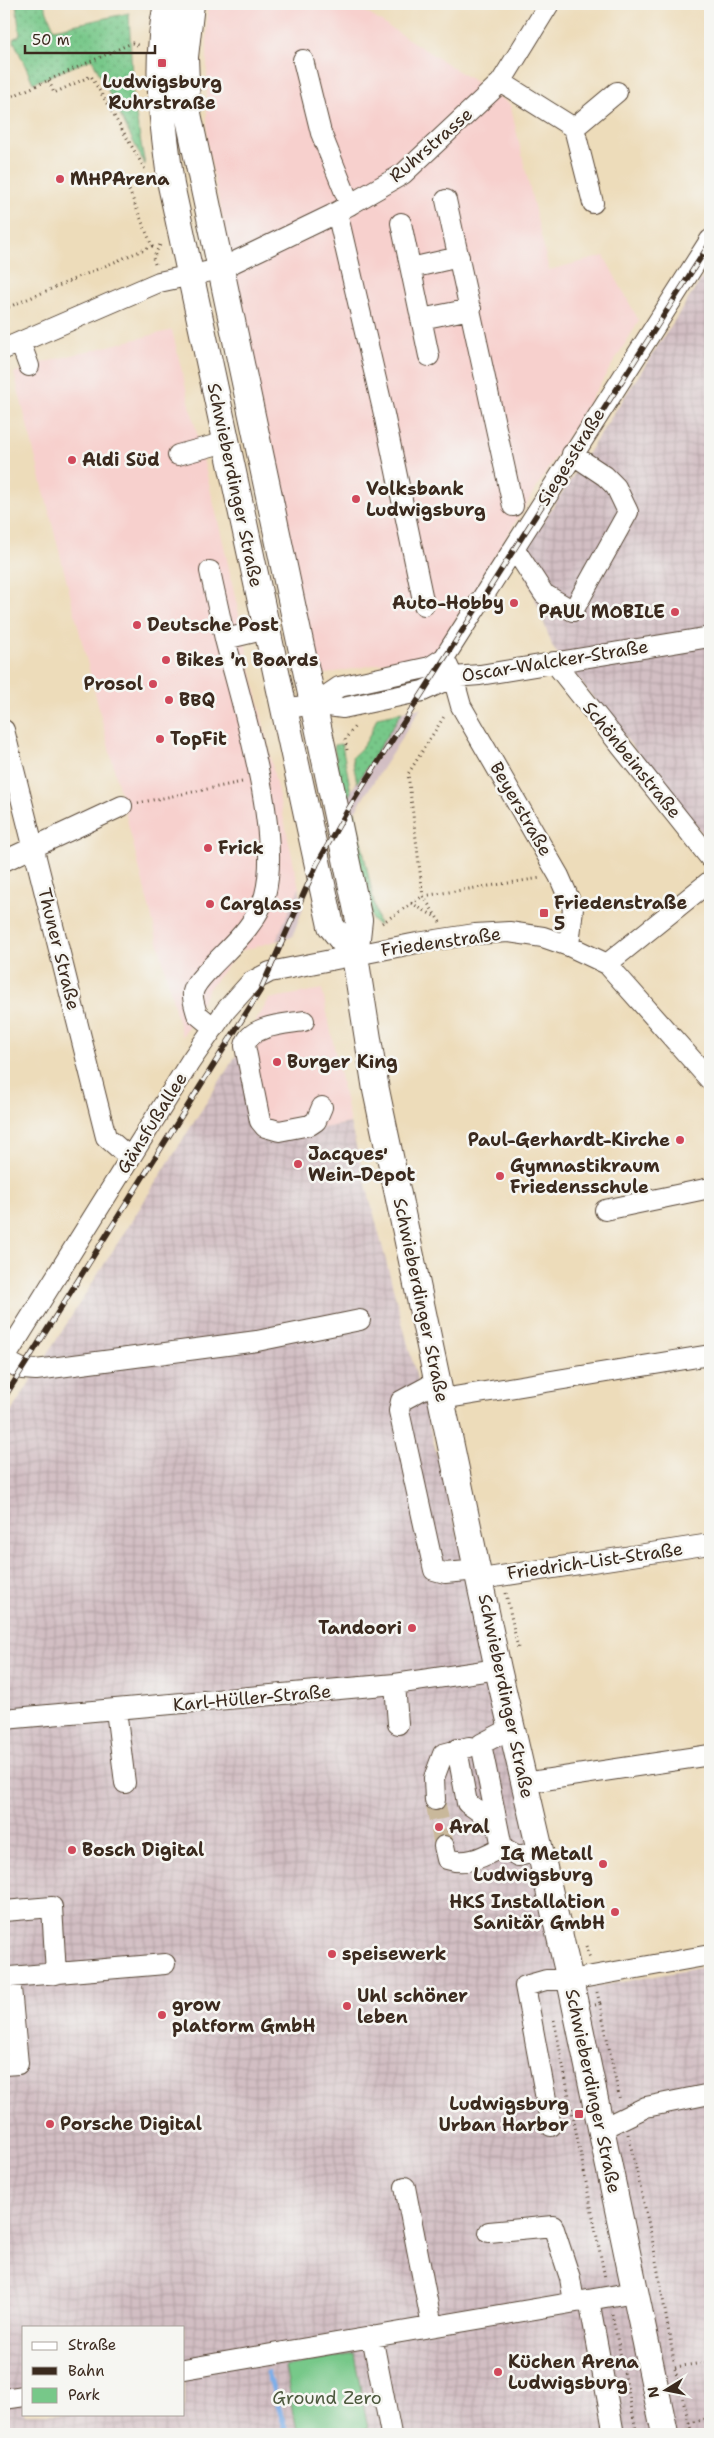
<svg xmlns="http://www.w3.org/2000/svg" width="714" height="2438" font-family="'Shantell Sans',sans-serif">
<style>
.built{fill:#f7d0cd}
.industrial{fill:url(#industrial-grid);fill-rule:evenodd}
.railway{fill:#d2bec3}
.grass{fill:url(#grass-dots);stroke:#597954}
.park{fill:#77c889;stroke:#597954}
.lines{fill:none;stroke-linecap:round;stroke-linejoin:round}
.stream{stroke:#7dafe9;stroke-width:5}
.minor-tunnel{stroke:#c9b89b;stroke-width:20;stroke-dasharray:20 10;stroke-linecap:butt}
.minor-casing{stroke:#564535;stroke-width:22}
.major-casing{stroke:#564535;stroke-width:28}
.path{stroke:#564535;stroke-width:3;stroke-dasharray:1 4;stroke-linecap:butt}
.minor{stroke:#fff;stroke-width:20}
.major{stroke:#fff;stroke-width:26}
.rail-casing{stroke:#3b2a1e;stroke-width:5.5}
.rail{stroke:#f6f6f2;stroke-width:4;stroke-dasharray:11;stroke-linecap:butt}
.poi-dot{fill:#d1495b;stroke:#f6f6f2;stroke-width:2}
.labels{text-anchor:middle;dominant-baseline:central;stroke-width:5;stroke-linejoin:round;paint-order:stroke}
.poi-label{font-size:18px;font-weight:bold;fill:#3b2a1e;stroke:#f6f6f2;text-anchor:start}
.street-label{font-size:18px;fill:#3b2a1e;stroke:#f6f6f2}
.park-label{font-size:18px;fill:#4d593e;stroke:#f6f6f2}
</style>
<defs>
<pattern id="industrial-grid" width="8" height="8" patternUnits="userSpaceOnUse" patternTransform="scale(1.25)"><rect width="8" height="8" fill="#d2bec3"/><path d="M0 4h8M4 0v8" fill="none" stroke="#b5a3a7"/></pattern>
<pattern id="grass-dots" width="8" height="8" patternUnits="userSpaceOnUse" patternTransform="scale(1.25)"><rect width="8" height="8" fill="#77c889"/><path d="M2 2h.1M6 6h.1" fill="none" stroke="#63a36f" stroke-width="1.8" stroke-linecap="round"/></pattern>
</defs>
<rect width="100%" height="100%" fill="#f6f6f2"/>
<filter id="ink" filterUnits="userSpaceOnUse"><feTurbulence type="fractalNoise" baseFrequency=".02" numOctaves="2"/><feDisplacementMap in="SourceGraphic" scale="10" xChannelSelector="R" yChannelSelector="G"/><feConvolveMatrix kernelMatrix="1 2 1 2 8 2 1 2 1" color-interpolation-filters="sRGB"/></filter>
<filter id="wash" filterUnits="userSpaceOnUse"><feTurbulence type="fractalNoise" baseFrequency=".0096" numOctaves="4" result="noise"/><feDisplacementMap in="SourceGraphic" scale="20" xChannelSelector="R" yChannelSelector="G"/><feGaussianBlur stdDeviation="1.12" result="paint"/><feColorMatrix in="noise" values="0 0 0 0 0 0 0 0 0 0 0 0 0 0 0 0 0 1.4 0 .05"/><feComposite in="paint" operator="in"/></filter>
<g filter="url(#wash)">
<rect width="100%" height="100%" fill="#eddcba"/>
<path class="built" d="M207,4H357L358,7L510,104L549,270L604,256L639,321L435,653L316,676L207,143Z
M172,330L224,546L299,888L276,941L240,951L210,987L182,1037L14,373L29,366Z
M322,989L350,1123L259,1140L240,1049L269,999Z"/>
<path class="industrial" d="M710,266V843L553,648L520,557Z
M240,1049L259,1140L350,1123L577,1990L710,1966V2434H4V1423ZM24,2327H184V2414H24Z"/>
<path class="railway" d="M421,708L348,822L344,802L402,712Z
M299,888L303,909L292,937L276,941Z"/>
<path class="grass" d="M16,4H44L54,29L129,13L133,100L145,165L92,59L33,83L13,39L20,35Z
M402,712L357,783L352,757C366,746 371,734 377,717Z
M340,744L342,745L351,792L344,802L334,748L335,745Z
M355,811L379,926L372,920L348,822Z"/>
<path class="park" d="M354,2354L369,2434H298L285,2367Z"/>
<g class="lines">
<path class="stream" d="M268,2373L287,2434"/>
</g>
</g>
<g filter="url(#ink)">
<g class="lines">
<path class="minor-tunnel" d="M435,1800L444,1846"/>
<g class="minor-casing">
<path id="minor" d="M303,60L321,133L350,205
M501,82L574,128L617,92
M574,128L593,203
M446,200L513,506
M337,212L384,414L424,605
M401,223L429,356
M411,268L459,257
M421,319L471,309
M20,342L29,366
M4,349L159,282L220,269L332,215L403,174L501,82L549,4
M178,455L226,442
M514,548L544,594L573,611L628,512L616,487L605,476L572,454
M210,571L225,639L267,629
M554,662L710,858
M314,704L339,687L430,667L444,658
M284,709L314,704L343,708L423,691L453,677L480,675L710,637
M4,730L106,1137L130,1158
M4,861L122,806
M569,946L573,908L559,876L461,706L453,677L444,658L710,240
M607,964L710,881
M304,1021C287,1024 249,1025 245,1046L260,1121L265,1127L279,1131L310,1125L316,1121L322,1107
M214,1028L197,1014C195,1007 192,999 193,992C195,983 205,974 211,967C230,947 258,923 265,895C282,830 242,706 225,639
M605,1210L710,1188
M4,1360L190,1062L226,1010L251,982L270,972L417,943L475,934L509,932L543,937L569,946L607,964L710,1080
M4,1360L22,1369L36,1370L257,1341L360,1320
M438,1381L401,1401L399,1411L434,1570L445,1573L479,1570
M442,1399L710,1355
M481,1579L710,1544
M395,1684L398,1724
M116,1710L125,1783
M4,1719L395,1684L498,1669
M512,1728L481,1744L502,1847L518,1856L540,1851
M457,1749L467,1803L497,1824
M524,1783L710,1755
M435,1800L434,1778L443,1754L469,1747
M444,1846L447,1859C468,1866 484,1856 502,1847
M4,1911L52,1907L56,1974
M4,2065L18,2064L10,1977L165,1964
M551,2126L525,1986L546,1980H570L710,1955
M601,2129L646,2107L710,2094
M405,2187L432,2326
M489,2232L553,2226L570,2278L574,2302
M589,2300L613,2429L609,2434
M372,2336L391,2434
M184,2369L635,2292
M4,2399L24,2396"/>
</g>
<g class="major-casing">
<path id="major" d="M167,4C154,63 163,126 171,185L331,926L355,956
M191,4L185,57L187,109L359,920L355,956L376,1090L498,1669L570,1980L665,2434"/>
</g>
<path class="path" d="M49,81L54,93L91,76L146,171
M4,100L132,43L140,46
M155,264L153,258L161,243
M4,309L152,246L124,178
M347,750L345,739L356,725
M138,803L242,782
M411,903L434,916
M440,922L423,896L408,774L445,715
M382,923L423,896L541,878
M506,1593L518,1648
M586,1946L590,1959
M597,1992L600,2004
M595,2005L600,2004L620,2101
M554,2020L605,2278
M628,2134L652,2238L674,2361
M612,2314L637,2434
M675,2367L710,2362
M675,2369L692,2434
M689,2423L710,2418"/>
<use href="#minor" class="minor"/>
<use href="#major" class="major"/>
<g class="rail-casing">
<path id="rail" d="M4,1398L260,991L317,864L347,811L710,243"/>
</g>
<use href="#rail" class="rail"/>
</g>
</g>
<g class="poi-dot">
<rect x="157" y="58" width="10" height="10" rx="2.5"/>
<circle cx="60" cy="179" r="5"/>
<circle cx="72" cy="460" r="5"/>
<circle cx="356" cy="499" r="5"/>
<circle cx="514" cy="603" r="5"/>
<circle cx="675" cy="612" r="5"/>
<circle cx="137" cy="625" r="5"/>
<circle cx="166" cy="660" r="5"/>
<circle cx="153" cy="684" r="5"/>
<circle cx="169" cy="700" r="5"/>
<circle cx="160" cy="739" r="5"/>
<circle cx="208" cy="848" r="5"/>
<circle cx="210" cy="904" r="5"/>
<rect x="539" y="908" width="10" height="10" rx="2.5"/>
<circle cx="277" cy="1062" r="5"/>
<circle cx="680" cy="1140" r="5"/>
<circle cx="298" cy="1164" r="5"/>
<circle cx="500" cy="1176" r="5"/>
<circle cx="412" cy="1628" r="5"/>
<circle cx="439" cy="1827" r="5"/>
<circle cx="72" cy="1850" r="5"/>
<circle cx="603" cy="1864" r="5"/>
<circle cx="615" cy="1912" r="5"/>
<circle cx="332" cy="1954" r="5"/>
<circle cx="347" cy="2006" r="5"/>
<circle cx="162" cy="2015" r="5"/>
<rect x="574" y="2109" width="10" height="10" rx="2.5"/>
<circle cx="50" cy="2124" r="5"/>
<circle cx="498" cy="2372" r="5"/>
</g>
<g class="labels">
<g class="poi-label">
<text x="162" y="82" text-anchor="middle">Ludwigsburg<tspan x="162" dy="21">Ruhrstraße</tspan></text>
<text x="70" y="179">MHPArena</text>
<text x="82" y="460">Aldi Süd</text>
<text x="366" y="489">Volksbank<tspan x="366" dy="21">Ludwigsburg</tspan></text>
<text x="504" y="603" text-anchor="end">Auto-Hobby</text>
<text x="665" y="612" text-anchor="end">PAUL MOBILE</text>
<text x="147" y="625">Deutsche Post</text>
<text x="176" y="660">Bikes 'n Boards</text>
<text x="143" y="684" text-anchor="end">Prosol</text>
<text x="179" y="700">BBQ</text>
<text x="170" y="739">TopFit</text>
<text x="218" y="848">Frick</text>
<text x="554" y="903">Friedenstraße<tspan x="554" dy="21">5</tspan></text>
<text x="220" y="904">Carglass</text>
<text x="287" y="1062">Burger King</text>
<text x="670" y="1140" text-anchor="end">Paul-Gerhardt-Kirche</text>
<text x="308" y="1154">Jacques'<tspan x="308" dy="21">Wein-Depot</tspan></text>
<text x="510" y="1166">Gymnastikraum<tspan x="510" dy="21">Friedensschule</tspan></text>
<text x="402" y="1628" text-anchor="end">Tandoori</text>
<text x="449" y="1827">Aral</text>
<text x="82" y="1850">Bosch Digital</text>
<text x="593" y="1854" text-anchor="end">IG Metall<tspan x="593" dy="21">Ludwigsburg</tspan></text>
<text x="605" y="1902" text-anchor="end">HKS Installation<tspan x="605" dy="21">Sanitär GmbH</tspan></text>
<text x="342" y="1954">speisewerk</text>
<text x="357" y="1996">Uhl schöner<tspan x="357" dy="21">leben</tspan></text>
<text x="172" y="2005">grow<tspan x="172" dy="21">platform GmbH</tspan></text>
<text x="569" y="2104" text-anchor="end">Ludwigsburg<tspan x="569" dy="21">Urban Harbor</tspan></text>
<text x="60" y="2124">Porsche Digital</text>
<text x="508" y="2362">Küchen Arena<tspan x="508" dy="21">Ludwigsburg</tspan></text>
</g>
<g class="street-label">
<text transform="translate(431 145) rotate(-41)">Ruhrstrasse</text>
<text transform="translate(571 457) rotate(-58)">Siegesstraße</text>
<text transform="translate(235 485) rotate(78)">Schwieberdinger Straße</text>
<text transform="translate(555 661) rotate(-9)">Oscar-Walcker-Straße</text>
<text transform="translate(632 760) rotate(51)">Schönbeinstraße</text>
<text transform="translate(521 809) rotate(60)">Beyerstraße</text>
<text transform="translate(441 942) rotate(-8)">Friedenstraße</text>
<text transform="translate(59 949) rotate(76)">Thuner Straße</text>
<text transform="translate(152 1123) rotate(-58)">Gänsfußallee</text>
<text transform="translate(421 1300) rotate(78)">Schwieberdinger Straße</text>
<text transform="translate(595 1561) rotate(-8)">Friedrich-List-Straße</text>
<text transform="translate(506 1696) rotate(78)">Schwieberdinger Straße</text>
<text transform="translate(252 1698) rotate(-5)">Karl-Hüller-Straße</text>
<text transform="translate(593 2091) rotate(78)">Schwieberdinger Straße</text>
</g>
<g class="park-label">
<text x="327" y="2398">Ground Zero</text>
</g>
</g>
<rect width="714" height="2438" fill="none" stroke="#f6f6f2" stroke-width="20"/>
<rect x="22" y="2326" width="162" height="90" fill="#f6f6f2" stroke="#aba49d"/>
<rect x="32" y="2342" width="25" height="8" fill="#ffffff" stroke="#aba49d"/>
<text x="68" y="2350" font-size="15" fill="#3b2a1e">Straße</text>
<rect x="32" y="2367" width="25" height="8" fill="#3b2a1e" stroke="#aba49d"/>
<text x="68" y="2376" font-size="15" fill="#3b2a1e">Bahn</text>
<rect x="32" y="2388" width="25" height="15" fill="#77c889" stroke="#aba49d"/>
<text x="68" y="2400" font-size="15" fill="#3b2a1e">Park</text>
<g transform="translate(666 2390) rotate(260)" stroke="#f6f6f2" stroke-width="4" paint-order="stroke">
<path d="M0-4L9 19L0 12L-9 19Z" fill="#3b2a1e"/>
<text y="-8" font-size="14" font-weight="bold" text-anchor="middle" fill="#3b2a1e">N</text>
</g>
<path d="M25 45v8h130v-8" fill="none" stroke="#3b2a1e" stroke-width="2.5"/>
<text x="32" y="45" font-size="15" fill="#3b2a1e" stroke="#f6f6f2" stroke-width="4" paint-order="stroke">50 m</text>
</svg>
